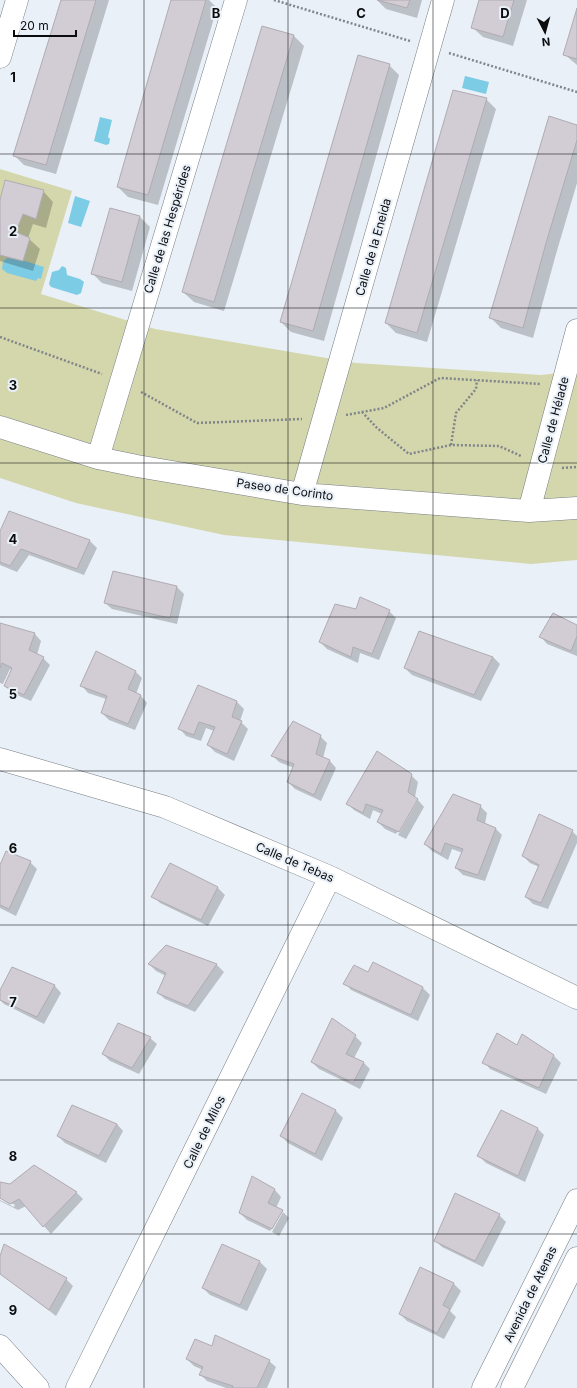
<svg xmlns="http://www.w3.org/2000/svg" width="577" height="1388" font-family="Inter,sans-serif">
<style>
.green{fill:#d4d7ac}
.water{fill:#7dcce5}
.shadow{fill:#0003}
.building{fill:#d2cdd4;stroke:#b0abb2}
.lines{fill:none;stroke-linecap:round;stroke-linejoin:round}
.minor-casing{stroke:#777d84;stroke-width:23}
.major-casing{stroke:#777d84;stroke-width:23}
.path{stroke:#80858a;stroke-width:2.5;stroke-dasharray:2 2;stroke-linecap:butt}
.minor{stroke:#fff;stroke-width:22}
.major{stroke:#fff;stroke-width:22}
.grid{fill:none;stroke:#0a0c0f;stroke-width:1;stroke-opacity:0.55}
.labels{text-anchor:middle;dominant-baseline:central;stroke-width:4;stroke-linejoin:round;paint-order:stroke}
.street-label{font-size:12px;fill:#0a0c0f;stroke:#e9f0f7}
.grid-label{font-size:13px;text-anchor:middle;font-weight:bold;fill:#0a0c0f;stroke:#e9f0f7;stroke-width:4;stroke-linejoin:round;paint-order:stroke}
</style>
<rect width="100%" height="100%" fill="#e9f0f7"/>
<path class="green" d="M0,169L72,191L41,294L155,329L356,363L541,375L577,371V560L531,564L224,535L76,503L0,478V255L23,261L30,238L16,232L23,214L36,219L44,191L5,180L0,200Z"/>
<path class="water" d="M465,76L489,82L486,94L462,88Z
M100,117L112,120L108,137L110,139L109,144L106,145L94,141Z
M75,196L90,201L81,227L68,223Z
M7,258L25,261L44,267L41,279L38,278L36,281L7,273L2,269L3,262Z
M62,266L66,268L67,275L80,279L84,282L81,293L77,295L51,287L49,284L52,272L59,270Z"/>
<path class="shadow" d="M62,0H109L56,174L24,165L14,155Z
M172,0H209L217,8L158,205L128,197L118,187Z
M377,0H422L417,18L386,9Z
M480,0H527L513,46L483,37L472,27Z
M577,12V65L564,54Z
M263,27L294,36L304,46L224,311L194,302L183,292Z
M389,65L399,75L324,341L291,332L281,322Z
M486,99L496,109L427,342L396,333L386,323Z
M577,126V183L556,254L533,338L501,328L491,318Z
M43,191L53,202L46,228L33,224L28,238L40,249L33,271L0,261V203Z
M111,210L140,217L150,227L132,291L102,283L92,273Z
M10,513L90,541L97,548L84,575L29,555L17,572L0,565V533Z
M177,587L184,594L177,624L112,609L105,603Z
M356,610L389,611L396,618L379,660L360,653L358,663L327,649L320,642Z
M0,624L35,634L41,641L37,655L43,658L50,665L31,701L12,693L5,686L12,670L10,669L3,684L0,683Z
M577,626V656L547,644L541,637Z
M493,657L500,664L481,701L412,675L405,668Z
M135,671L142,678L136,694L141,696L147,703L135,730L109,720L102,713L106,699L88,693L82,686Z
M199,686L237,702L244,709L240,721L248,729L234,761L215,752L208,745L214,731L206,728L201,741L186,736L180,729Z
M320,736L327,743L323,758L330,761L336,768L321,801L295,789L288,782L294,768L279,762L272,755Z
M411,775L418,782L415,797L416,799L396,834L385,829L378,822L382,814L373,810L370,819L354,810L347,803Z
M418,800L424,807L406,839L398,835Z
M480,806L487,813L485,824L496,829L502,835L485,881L463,875L456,868L463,853L452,849L448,860L432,851L425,844Z
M572,831L577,836V843L548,909L533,904L526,897L539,867L530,863L523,856Z
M30,862L37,869L16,916L0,908V867Z
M170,864L218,888L225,895L208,926L160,903L153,896Z
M166,947L217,965L224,972L195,1012L165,999L158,993L166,976L156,971L149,964Z
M374,964L423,988L430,995L418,1021L351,990L345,983L368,973Z
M13,968L55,986L61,993L44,1024L4,1004L0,1000V992Z
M523,1035L554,1056L561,1063L546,1094L490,1069L484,1062L518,1047Z
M355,1036L362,1043L354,1058L363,1062L370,1069L360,1089L319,1069L312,1062Z
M150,1038L157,1044L139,1074L110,1061L103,1054Z
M303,1094L336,1111L343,1118L322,1161L288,1143L281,1136Z
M117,1124L123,1131L106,1163L65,1143L58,1136Z
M537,1128L544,1135L525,1182L486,1163L479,1156Z
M253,1177L275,1190L281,1197L276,1208L282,1211L289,1218L279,1236L272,1232L283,1212H281L270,1231L247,1220L240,1213Z
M0,1183L10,1186L76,1192L83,1199L51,1234L26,1206L18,1210L0,1201V1200L14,1207L15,1205L0,1197Z
M499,1215L506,1222L483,1267L442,1247L435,1240Z
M0,1259L66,1279L73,1286L56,1316L0,1273Z
M260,1262L267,1269L247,1311L210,1295L203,1288Z
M421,1269L454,1284L461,1291L450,1311L456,1317L444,1339L407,1321L400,1314Z
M213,1347L269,1361L276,1367L267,1388H226L207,1381L201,1375L203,1370L194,1366L187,1359Z"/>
<path class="building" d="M61,0H96L46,165L13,156Z
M171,0H206L148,195L117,187Z
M377,0H410L407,8Z
M479,0H514L503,37L471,28Z
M577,8V59L563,55Z
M262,26L294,35L214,302L182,292Z
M358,55L390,64L313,331L280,322Z
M453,90L487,98L417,333L385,323Z
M549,116L577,125V140L546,243L523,328L489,318Z
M5,180L44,190L36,219L23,214L16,232L30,238L23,261L0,255V200Z
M110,208L140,216L122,282L91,274Z
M9,511L90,540L77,569L21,549L10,566L0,562V531Z
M113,571L177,586L170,618L104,603Z
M360,597L390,610L372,654L353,647L351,657L319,642L335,604L356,609Z
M553,613L577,625V636L571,651L539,637Z
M0,623L35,633L29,650L44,657L24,695L4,686L12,668L2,663L0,668Z
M419,631L493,657L474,695L404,668Z
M96,651L136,671L128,689L141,695L128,724L101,713L107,696L80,686Z
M198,685L237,701L232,717L242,721L227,754L207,745L215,727L199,722L194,735L178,729Z
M293,721L321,735L316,754L330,760L314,795L287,782L294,764L271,756Z
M377,751L412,774L408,792L418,799L399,832L377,822L383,810L366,804L363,813L346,804Z
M453,794L481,805L477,820L496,828L478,875L455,868L463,849L445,843L441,854L424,844Z
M539,814L573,830L541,903L525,897L539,865L522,856Z
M6,851L31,861L9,909L0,905V865Z
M170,863L218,887L201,920L151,897Z
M166,945L217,964L188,1006L157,993L166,973L148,964Z
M373,962L423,987L411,1015L343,984L354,965L368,972Z
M12,967L55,985L37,1017L0,1000V990Z
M332,1018L356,1035L346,1054L364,1062L353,1083L311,1062Z
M118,1023L151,1037L132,1068L102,1054Z
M497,1033L517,1045L522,1034L554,1055L539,1088L482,1063Z
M302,1093L336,1110L315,1154L280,1136Z
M72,1105L117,1124L99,1156L57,1136Z
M501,1110L538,1128L518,1176L477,1156Z
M34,1165L77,1192L43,1227L19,1199L10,1204L0,1198V1182L10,1184Z
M252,1176L275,1189L268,1203L283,1210L272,1229L239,1213Z
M455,1193L500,1214L475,1261L434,1241Z
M4,1244L67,1278L49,1310L0,1274V1256Z
M222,1244L260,1261L240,1305L202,1288Z
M420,1267L454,1283L443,1305L450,1309L437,1333L399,1314Z
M215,1335L270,1360L257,1388H232L233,1386L199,1375L203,1367L186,1359L195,1339L212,1346Z"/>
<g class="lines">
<g class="minor-casing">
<path id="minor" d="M0,57L17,0
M0,427L98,458L137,466L302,494L529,511L577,508
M98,458L236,0
M302,494L443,0
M529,511L577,330
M0,759L165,807L330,877L577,998
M0,1346L38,1388
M77,1388L330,877"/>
</g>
<g class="major-casing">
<path id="major" d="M483,1388L577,1200
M512,1388L577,1258"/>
</g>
<path class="path" d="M274,0L410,41
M449,53L577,92
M0,337L102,374
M141,392L197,423L302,419
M362,412L377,428L409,454L451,445L499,446L521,456
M346,415L384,408L440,378L541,384
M451,445L456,413L476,389L477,380
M562,468L577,467"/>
<use href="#minor" class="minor"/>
<use href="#major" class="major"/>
</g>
<path class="grid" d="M144,0V1388M288,0V1388M433,0V1388M0,154H577M0,308H577M0,463H577M0,617H577M0,771H577M0,925H577M0,1080H577M0,1234H577"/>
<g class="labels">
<g class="street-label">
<text transform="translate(167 229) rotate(-73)">Calle de las Hespérides</text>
<text transform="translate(373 247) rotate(-74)">Calle de la Eneida</text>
<text transform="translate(553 420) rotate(-75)">Calle de Hélade</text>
<text transform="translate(285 489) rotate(8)">Paseo de Corinto</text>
<text transform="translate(295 862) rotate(23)">Calle de Tebas</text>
<text transform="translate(204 1132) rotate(-64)">Calle de Milos</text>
<text transform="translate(530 1294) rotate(-64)">Avenida de Atenas</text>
</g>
</g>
<g class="grid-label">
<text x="216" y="18">B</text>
<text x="361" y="18">C</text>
<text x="505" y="18">D</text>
<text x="13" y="82">1</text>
<text x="13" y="236">2</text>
<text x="13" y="390">3</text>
<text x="13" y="544">4</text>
<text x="13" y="699">5</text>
<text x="13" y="853">6</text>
<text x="13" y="1007">7</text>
<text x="13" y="1161">8</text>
<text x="13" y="1315">9</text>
</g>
<g transform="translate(545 32) rotate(174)" stroke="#e9f0f7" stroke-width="3" paint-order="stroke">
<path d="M0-3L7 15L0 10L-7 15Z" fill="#0a0c0f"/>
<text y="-6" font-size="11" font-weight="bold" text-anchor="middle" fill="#0a0c0f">N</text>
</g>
<path d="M14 30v6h62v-6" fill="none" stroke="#0a0c0f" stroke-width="2"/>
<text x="20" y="30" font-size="12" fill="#0a0c0f" stroke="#e9f0f7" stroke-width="3" paint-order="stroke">20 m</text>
</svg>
